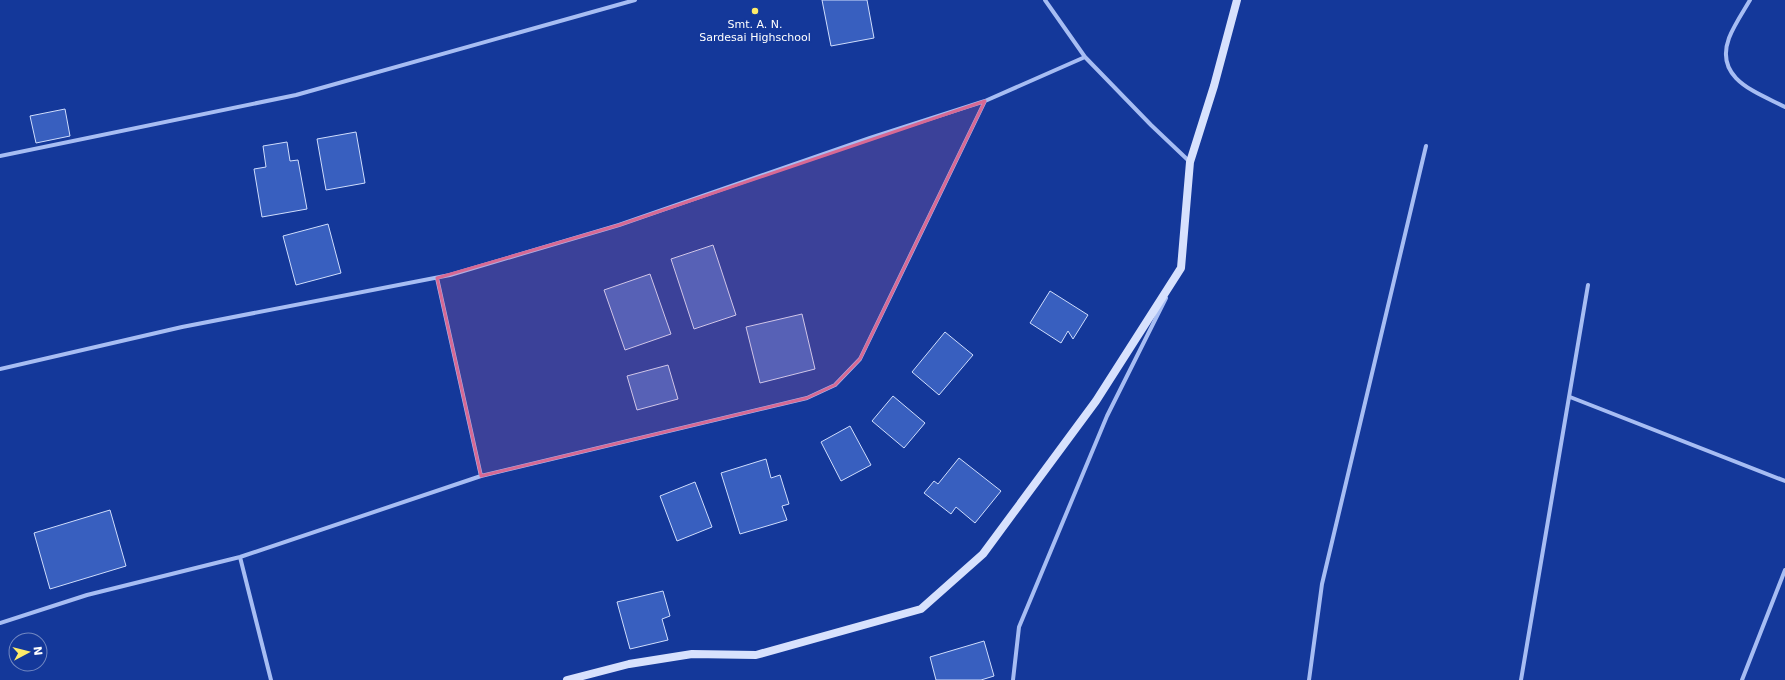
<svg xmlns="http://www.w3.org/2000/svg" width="1785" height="680" font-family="'DejaVu Sans',sans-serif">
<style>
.building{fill:#385fbf;stroke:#cfddfd}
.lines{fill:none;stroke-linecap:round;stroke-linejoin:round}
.street{stroke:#a7bdf3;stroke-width:4}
.secondary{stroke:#d7e1fd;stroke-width:8}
.marked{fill:#d76994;fill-opacity:0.2;stroke:#d76994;stroke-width:3;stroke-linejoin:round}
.poi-dot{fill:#ffec69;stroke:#14389a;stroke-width:1.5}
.labels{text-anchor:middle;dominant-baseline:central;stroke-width:4;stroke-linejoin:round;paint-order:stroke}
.poi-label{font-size:11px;fill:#fff;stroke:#14389a}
</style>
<rect width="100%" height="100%" fill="#14389a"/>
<path class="building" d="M822,0H867L874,38L831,46Z
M65,109L70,136L36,143L30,116Z
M356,132L365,183L326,190L317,139Z
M287,142L290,161L298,160L307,209L262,217L254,169L266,167L263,146Z
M328,224L341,273L296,285L283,236Z
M713,245L736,315L694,329L671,259Z
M650,274L671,334L625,350L604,290Z
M1050,291L1088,315L1073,339L1068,331L1061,343L1030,323Z
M802,314L815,369L760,383L746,327Z
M945,332L973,355L939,395L912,372Z
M668,365L678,399L637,410L627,376Z
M893,396L925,423L904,448L872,421Z
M850,426L871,465L841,481L821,442Z
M959,458L1001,491L975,523L956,507L951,514L924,493L934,481L938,484Z
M766,459L771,478L780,475L789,504L782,506L787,520L740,534L721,473Z
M695,482L712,527L677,541L660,496Z
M110,510L126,566L50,589L34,533Z
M663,591L670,616L662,619L668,640L630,649L617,602Z
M984,641L994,676L981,680H936L930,657Z"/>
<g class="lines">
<path class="street" d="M1045,0L1085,57
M1750,0C1743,12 1734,25 1729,38C1714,79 1756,92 1785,107
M0,156L296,95L635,0
M437,278L481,476
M0,369L182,327L450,275L619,225L870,138L985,101L1085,57L1151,125L1190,162
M1570,397L1785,481
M240,557L271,680
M0,623L87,595L240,557L481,476L807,398L835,385L860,359L985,101
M1013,680L1019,627L1107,416L1166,298
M1309,680L1322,584L1426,146
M1521,680L1588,285
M1742,680L1785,570"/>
<path class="secondary" d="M567,680L629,664L692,654L756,655L921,609L983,554L1096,401L1181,268L1190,162L1214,86L1237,0"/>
</g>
<path class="marked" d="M985,101L860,359L835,385L807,398L481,476L437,278L619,225Z"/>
<circle class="poi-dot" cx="755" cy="11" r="4"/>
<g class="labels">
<g class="poi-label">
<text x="755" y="24">Smt. A. N.<tspan x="755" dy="13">Sardesai Highschool</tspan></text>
</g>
</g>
<g transform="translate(28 652) rotate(83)"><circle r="19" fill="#14389a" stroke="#7288c2"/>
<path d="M0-3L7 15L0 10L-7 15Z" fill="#ffec69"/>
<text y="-6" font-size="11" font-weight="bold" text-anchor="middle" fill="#ffffff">N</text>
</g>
</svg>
